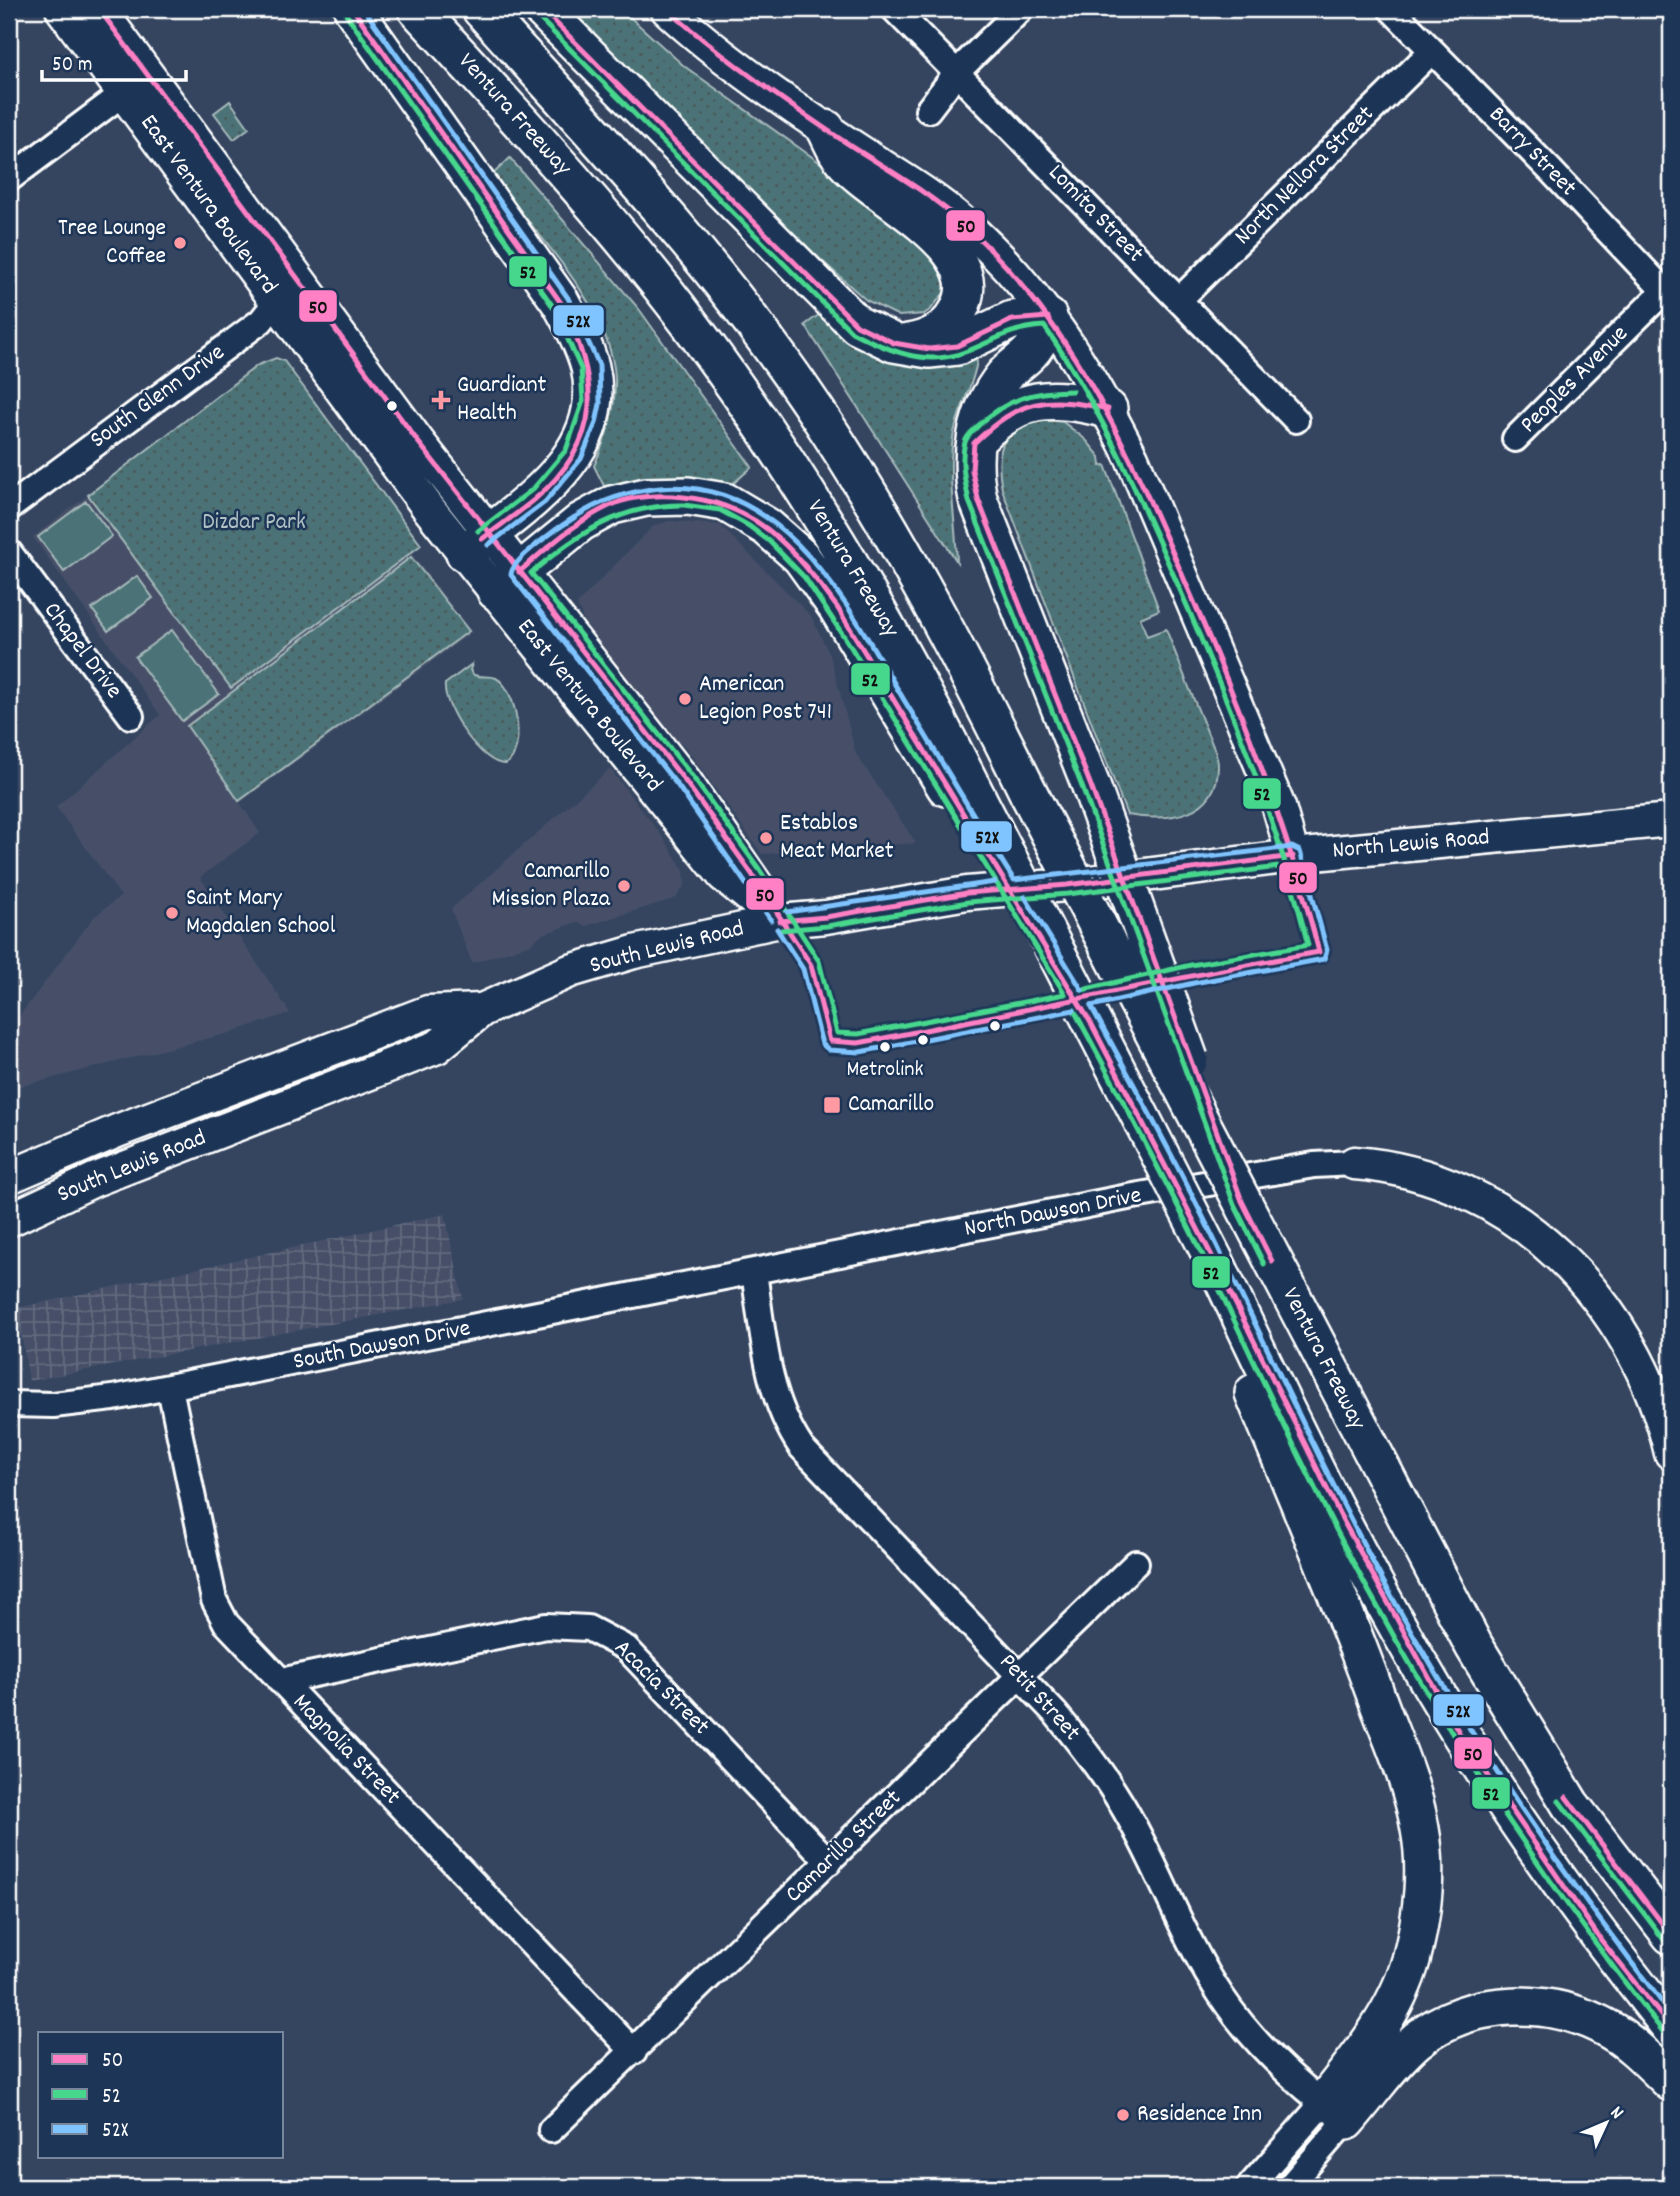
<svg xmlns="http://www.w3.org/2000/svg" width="1680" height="2196" font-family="Dekko,sans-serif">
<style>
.built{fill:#465067}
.industrial{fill:url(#industrial-grid)}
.grass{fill:url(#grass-dots);stroke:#a6b9bb;stroke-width:2}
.garden{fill:#4c7377;stroke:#a6b9bb;stroke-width:2}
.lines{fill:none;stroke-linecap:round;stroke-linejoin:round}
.minor-casing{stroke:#fff;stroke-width:30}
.major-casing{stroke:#fff;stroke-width:37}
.highway-casing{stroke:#fff;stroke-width:42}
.minor{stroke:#1d3557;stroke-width:24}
.major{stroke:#1d3557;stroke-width:32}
.highway{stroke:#1d3557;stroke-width:37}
.highway-bridge-casing{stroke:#fff;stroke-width:42;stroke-linecap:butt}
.highway-bridge{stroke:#1d3557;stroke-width:37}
.bus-1-casing{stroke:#1d3557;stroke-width:10}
.bus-2-casing{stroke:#1d3557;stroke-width:10}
.bus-3-casing{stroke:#1d3557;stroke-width:10}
.bus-1{stroke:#ff80c5;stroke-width:5}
.bus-2{stroke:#46d78d;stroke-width:5}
.bus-3{stroke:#80c4ff;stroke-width:5}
.poi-dot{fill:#ff9aa2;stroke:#1d3557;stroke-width:2.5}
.bus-dot{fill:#fff;stroke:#1d3557;stroke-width:2.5}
.labels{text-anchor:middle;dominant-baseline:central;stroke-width:5;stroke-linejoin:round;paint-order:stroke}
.bus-label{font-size:22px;fill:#fff;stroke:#1d3557}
.street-label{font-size:24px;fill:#fff;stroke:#1d3557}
.poi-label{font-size:24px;fill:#fff;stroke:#1d3557;text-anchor:start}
.park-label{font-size:24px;fill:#aec0c2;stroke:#1d3557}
.line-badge{stroke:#1d3557;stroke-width:2.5}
.pale-badge-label{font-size:19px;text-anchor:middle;font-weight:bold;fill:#111}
</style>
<defs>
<pattern id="industrial-grid" width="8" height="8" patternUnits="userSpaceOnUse" patternTransform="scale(1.75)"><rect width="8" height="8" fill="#465067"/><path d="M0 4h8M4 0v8" fill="none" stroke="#626a7e"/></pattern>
<pattern id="grass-dots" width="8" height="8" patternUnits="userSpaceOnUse" patternTransform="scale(1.75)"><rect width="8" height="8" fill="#4c7377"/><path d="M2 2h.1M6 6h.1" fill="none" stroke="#4c5a5b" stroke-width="1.8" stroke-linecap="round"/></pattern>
</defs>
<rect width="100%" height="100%" fill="#354560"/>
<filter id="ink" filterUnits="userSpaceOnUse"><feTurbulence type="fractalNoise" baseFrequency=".0143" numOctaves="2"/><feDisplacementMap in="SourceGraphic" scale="14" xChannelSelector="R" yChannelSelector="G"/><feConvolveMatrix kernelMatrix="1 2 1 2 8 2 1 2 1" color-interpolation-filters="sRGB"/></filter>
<g filter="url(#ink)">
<path class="built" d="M88,495L231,687L411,553L472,632L240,803L260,833L200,877L290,1013L229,1033L10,1089L9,1030L94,917L121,896L56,807L160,715L33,537Z
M669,521L720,525L811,616L830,655L856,754L916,843L762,854L685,746L674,741L646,705L584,621L577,604L653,526Z
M610,769L665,840L684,871L685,885L676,898L586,926L577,922L541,935L531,944L472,963L451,909Z"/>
<path class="industrial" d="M445,1214L463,1299L29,1381L17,1308Z"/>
<path class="grass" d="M565,9H621L684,66L939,247L948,288L931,309L924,314L899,316L866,300L819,258Z
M230,101L249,128L234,139L214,113Z
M510,158L639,309L752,467L728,488L607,492L594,466C606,438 616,410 615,378C612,309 533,229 491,176Z
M820,314L966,355L977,361C973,388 957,411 953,438C947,479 956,521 957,562L805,325Z
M276,358L284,361L421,545L231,688L88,495L258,365Z
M1035,418L1063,422L1086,440L1100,457L1101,466L1105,465L1159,610L1140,618L1147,636L1166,629C1179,662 1192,696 1206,729C1210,740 1218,754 1218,765C1219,817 1167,822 1127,815L1002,489C995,452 1000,432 1035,418Z
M411,557L469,631L239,801L187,726Z
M472,664L470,670L474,675C481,678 490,675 496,678C517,689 527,751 506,764C482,766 442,706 445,684Z"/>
<path class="garden" d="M86,501L112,536L64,572L38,537Z
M137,576L153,598L108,631L92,609Z
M172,630L219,694L182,721L135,657Z"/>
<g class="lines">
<g class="minor-casing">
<path id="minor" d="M894,9L1296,420
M1391,9L1551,171L1671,298
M928,110L957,72L1021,9
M9,179L137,83
M1179,300L1432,51
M1515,439L1664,291
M9,508L261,321L287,288
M9,552L131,716
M754,1272C763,1332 766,1395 801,1447L1055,1713C1079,1742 1102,1771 1121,1803C1159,1866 1181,1936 1222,1997C1254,2045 1301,2087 1346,2121L1289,2187
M170,1388L214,1600L226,1623L634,2052
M9,1404L53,1405L113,1398L1128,1197L1314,1165L1354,1163
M280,1681L546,1626L588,1628L626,1648L829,1862
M551,2130L1136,1563
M1249,2187L1323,2103"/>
</g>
<g class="major-casing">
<path id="major" d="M62,9L429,509L723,875L780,921
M99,9L419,443L685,781L768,902
M667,9C722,60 796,110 859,151C894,174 931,195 963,223C1037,287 1089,371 1132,458L1279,807L1293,856
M1354,1163C1512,1175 1636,1301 1671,1453
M9,1177L117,1131L428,1012L482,1010
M9,1220L94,1180L437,1047L482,1010L570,971L634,952L780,921L826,917L967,893L1067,885L1293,856L1671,820"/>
</g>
<g class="highway-casing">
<path id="highway" d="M353,9L561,303C572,323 584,344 590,367C610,455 522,506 465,553
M417,9C511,111 607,213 690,324C802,473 894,632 977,798
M481,9C598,138 719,265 816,411C897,533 964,662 1029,794
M542,9L857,325L894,343L929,349L957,346L1012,320L1048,317C1044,326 1041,338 1035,346C1028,358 1013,365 1004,376C975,412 969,456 978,499L1091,786
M826,129C831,138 835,150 842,158C874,199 996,248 957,313C946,331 929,340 908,343
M977,439C1021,394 1049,395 1108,409
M496,591L581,522L612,505L646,497L688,496L725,502L767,527L801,557L837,607L946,787
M1242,1201L1474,1646L1570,1804L1671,1935
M1215,1262C1290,1422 1368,1585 1462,1736C1525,1838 1596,1934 1671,2028
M1254,1393C1295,1493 1338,1592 1375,1693C1391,1738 1412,1781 1420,1829C1428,1871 1422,1918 1411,1960C1396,2014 1357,2060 1323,2103
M1346,2121C1369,2095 1390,2063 1417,2040C1471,1997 1551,1996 1610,2030C1633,2043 1652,2064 1671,2082"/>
</g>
<use href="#minor" class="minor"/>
<use href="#major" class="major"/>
<use href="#highway" class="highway"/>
<g class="highway-bridge-casing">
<path id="highway-bridge" d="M1091,786L1189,1059
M1029,794L1242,1201
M977,798L1215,1262"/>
</g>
<use href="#highway-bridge" class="highway-bridge"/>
<g class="bus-1-casing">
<path id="bus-1" d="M99,9L419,443L685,781L752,874L811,965L830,1041L858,1043C1012,1014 1165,979 1319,952C1287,826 1240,707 1188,588C1131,456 1075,325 966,226C928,191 881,166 839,138C779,98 721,57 667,9
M353,9L561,303C600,381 605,439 534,500C517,514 499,526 482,539
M542,9L857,325L894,343L929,349L957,346L1012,320L1048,317
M1108,409C1046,396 1021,398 974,443L972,470L978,499L1091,786L1242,1201L1272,1261
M519,572C547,548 575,522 609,506C628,497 652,495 672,496C754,500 791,545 837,607L1091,1023L1215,1262L1340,1515L1461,1736L1601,1940L1671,2028
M780,921L826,917L967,893L1067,885L1293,856
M1566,1797L1671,1935"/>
</g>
<g class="bus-2-casing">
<path id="bus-2" d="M346,14L554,308L581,369L583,401L566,450L533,489L478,531
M536,15L852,332C885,349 925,367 962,353C996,341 1005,329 1044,326C1101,407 1138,495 1178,585C1229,703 1277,820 1308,945L1191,965L1082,990
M1072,391C1035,391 1006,399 979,425C974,430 967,435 965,442C960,461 965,482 969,501L1083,789L1234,1204L1264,1264
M684,505L720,510L749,526L769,541L805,578L849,644L1065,994L858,1034L837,1033L819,961L759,869L692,776L531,573C577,534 621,504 684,505Z
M781,930L827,926L968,902L1068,894L1294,865
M1074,1010C1120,1095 1166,1181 1209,1268C1261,1375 1310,1484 1367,1588C1453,1746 1554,1893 1664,2033
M1559,1801L1664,1940"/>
</g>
<g class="bus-3-casing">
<path id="bus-3" d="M364,9L568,298L599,365L600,404L596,423L581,459L545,502L488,545
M1025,897L1082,990
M787,912L995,882
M771,920L678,786L511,575C510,560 562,525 575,517C601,500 629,491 660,488C785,477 849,608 904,700C941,760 976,821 1014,880L1292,847L1300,851L1327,950L1324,959L1194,983L1091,1006C1137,1090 1183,1174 1224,1260C1277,1367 1326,1476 1383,1581C1466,1733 1564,1877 1671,2014
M777,929L803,969L822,1044L829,1050L860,1052L1074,1010"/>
</g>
<use href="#bus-1" class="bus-1"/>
<use href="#bus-2" class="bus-2"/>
<use href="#bus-3" class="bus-3"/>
</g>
</g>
<g class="poi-dot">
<circle cx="180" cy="243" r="7"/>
<path d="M437.5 389.5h7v7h7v7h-7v7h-7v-7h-7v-7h7z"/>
<circle cx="685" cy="699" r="7"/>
<circle cx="766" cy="838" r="7"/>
<circle cx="624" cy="886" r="7"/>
<circle cx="172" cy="913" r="7"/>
<rect x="823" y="1096" width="18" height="18" rx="3.5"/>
<circle cx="1123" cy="2115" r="7"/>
</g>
<g class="bus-dot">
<circle cx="392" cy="406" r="6"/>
<circle cx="995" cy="1026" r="6"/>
<circle cx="923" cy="1040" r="6"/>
<circle cx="885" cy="1047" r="6"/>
</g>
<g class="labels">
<g class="bus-label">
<text x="885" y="1070">Metrolink</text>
</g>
<g class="street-label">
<text transform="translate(514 115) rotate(48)">Ventura Freeway</text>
<text transform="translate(1532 152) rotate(46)">Barry Street</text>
<text transform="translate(1305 176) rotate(-45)">North Nellora Street</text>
<text transform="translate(208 205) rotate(54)">East Ventura Boulevard</text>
<text transform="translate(1095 214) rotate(46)">Lomita Street</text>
<text transform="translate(1575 380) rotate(-45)">Peoples Avenue</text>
<text transform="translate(158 397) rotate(-36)">South Glenn Drive</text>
<text transform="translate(852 569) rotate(59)">Ventura Freeway</text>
<text transform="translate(82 651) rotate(53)">Chapel Drive</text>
<text transform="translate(589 706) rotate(51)">East Ventura Boulevard</text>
<text transform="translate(1411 845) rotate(-5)">North Lewis Road</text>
<text transform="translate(667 948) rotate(-14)">South Lewis Road</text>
<text transform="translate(132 1167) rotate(-22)">South Lewis Road</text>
<text transform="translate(1053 1213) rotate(-11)">North Dawson Drive</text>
<text transform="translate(382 1346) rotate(-11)">South Dawson Drive</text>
<text transform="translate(1323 1359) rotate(63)">Ventura Freeway</text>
<text transform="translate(661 1688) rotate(45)">Acacia Street</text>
<text transform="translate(1039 1698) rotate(48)">Petit Street</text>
<text transform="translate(346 1750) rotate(46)">Magnolia Street</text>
<text transform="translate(844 1847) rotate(-44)">Camarillo Street</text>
</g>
<g class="poi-label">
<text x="166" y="229" text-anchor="end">Tree Lounge<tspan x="166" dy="28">Coffee</tspan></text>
<text x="457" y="386">Guardiant<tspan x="457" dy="28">Health</tspan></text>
<text x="699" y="685">American<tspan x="699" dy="28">Legion Post 741</tspan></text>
<text x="780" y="824">Establos<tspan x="780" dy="28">Meat Market</tspan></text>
<text x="610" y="872" text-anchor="end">Camarillo<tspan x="610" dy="28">Mission Plaza</tspan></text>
<text x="186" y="899">Saint Mary<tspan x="186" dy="28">Magdalen School</tspan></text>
<text x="848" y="1105">Camarillo</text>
<text x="1137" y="2115">Residence Inn</text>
</g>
<g class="park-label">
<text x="254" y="523">Dizdar Park</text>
</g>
</g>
<g class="line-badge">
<rect x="945" y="209" width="41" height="33" rx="7" fill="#ff80c5"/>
<rect x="508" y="255" width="40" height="33" rx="7" fill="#46d78d"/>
<rect x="298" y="289" width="40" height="34" rx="7" fill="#ff80c5"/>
<rect x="552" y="304" width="53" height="33" rx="7" fill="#80c4ff"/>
<rect x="850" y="662" width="41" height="34" rx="7" fill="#46d78d"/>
<rect x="1242" y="777" width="40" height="33" rx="7" fill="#46d78d"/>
<rect x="960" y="820" width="53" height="33" rx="7" fill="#80c4ff"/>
<rect x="1278" y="861" width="40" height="33" rx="7" fill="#ff80c5"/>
<rect x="745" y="877" width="40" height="34" rx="7" fill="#ff80c5"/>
<rect x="1191" y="1255" width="40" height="34" rx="7" fill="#46d78d"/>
<rect x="1432" y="1693" width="53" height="34" rx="7" fill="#80c4ff"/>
<rect x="1453" y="1736" width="40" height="34" rx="7" fill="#ff80c5"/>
<rect x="1471" y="1776" width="40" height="34" rx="7" fill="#46d78d"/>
</g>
<g class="pale-badge-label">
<text x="966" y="232">50</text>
<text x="528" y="278">52</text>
<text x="318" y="313">50</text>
<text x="578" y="327">52X</text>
<text x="870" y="686">52</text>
<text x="1262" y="800">52</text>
<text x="987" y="843">52X</text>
<text x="1298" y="884">50</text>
<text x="765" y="901">50</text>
<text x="1211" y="1279">52</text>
<text x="1458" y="1717">52X</text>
<text x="1473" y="1760">50</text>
<text x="1491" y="1800">52</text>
</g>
<rect width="1680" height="2196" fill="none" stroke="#1d3557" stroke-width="35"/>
<rect x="18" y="18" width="1645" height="2161" fill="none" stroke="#fff" stroke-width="2.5" filter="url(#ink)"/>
<rect x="38" y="2032" width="245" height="126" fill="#1d3557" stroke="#77869a" stroke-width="2"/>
<rect x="52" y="2054" width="35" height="10" fill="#ff80c5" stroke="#77869a" stroke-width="2"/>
<text x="102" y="2066" font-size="21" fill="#ffffff">50</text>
<rect x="52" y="2089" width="35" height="10" fill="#46d78d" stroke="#77869a" stroke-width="2"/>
<text x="102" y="2102" font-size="21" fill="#ffffff">52</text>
<rect x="52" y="2124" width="35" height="10" fill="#80c4ff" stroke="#77869a" stroke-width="2"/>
<text x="102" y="2136" font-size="21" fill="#ffffff">52X</text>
<g transform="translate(1606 2123) rotate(46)" stroke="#1d3557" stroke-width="5" paint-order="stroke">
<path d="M0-5L12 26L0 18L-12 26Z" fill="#ffffff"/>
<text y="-10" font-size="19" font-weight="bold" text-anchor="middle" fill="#ffffff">N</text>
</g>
<path d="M42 70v10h144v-10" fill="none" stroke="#ffffff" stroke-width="3.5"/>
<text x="52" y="70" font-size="21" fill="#ffffff" stroke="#1d3557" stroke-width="5" paint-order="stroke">50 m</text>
</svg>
